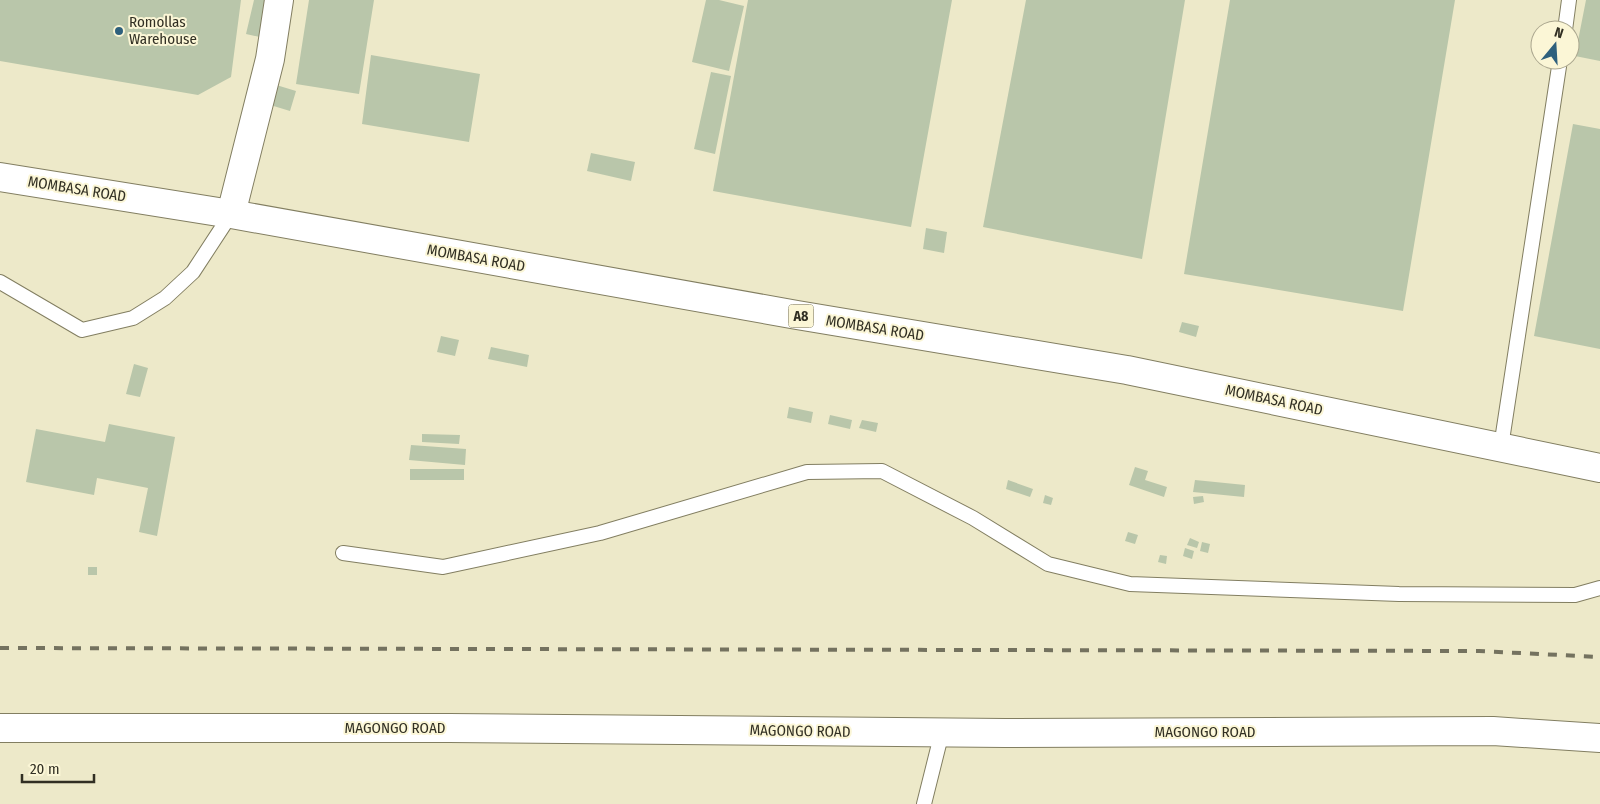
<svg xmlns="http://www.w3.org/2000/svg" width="1600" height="804" font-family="'Fira Sans Condensed',sans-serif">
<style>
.building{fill:#b9c6aa}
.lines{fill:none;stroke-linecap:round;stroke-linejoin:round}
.service-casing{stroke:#827e61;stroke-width:16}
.minor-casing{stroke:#827e61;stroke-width:30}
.tertiary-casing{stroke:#827e61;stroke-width:30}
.trunk-casing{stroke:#827e61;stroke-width:30}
.service{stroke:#fff;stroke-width:14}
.minor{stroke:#fff;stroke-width:28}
.tertiary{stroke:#fff;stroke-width:28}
.trunk{stroke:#fff;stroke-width:28}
.rail{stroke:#74725f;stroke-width:4;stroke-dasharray:9 9;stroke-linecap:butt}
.poi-dot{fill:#2e607d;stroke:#fbf6d6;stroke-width:2}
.labels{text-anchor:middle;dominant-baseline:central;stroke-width:4;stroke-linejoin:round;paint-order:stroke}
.shield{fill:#fbf6d6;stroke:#6e6b59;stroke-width:1}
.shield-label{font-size:14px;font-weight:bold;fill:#312f23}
.poi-label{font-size:15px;fill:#312f23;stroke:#fbf6d6;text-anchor:start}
.street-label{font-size:15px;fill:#312f23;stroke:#fbf6d6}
</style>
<rect width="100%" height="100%" fill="#ede9c9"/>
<path class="building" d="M0,0H241L231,77L198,95L0,61Z
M254,0H268L260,37L246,34Z
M309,0H374L359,94L296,84Z
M706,0H719L744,6L729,71L692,62Z
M748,0H952L911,227L713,191Z
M1026,0H1185L1142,259L983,227Z
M1230,0H1455L1403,311L1184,274Z
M1586,0H1600V61L1575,56Z
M371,55L480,74L469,142L362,124Z
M711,72L731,76L715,154L694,149Z
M273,84L296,91L290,111L267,104Z
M1573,124L1600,129V349L1534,336Z
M591,153L635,162L631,181L587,171Z
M926,228L947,232L944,253L923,249Z
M1182,322L1199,326L1196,337L1179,332Z
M441,336L459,340L455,356L437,352Z
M491,347L529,355L527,367L488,359Z
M134,364L148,368L140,397L126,394Z
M789,407L813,412L811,423L787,418Z
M830,415L852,420L850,429L828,424Z
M862,420L878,423L876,432L859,428Z
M109,424L175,437L157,536L139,532L148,488L97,478L94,495L26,482L36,429L105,442Z
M422,434L460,435L459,444L422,442Z
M411,445L466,449L465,465L409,460Z
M1135,467L1148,471L1145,480L1167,487L1164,497L1129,485Z
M410,469H464V480H410Z
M1008,480L1033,489L1030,497L1006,489Z
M1195,480L1245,485L1244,497L1193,492Z
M1045,495L1053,498L1051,505L1043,503Z
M1203,496L1204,502L1194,504L1193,497Z
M1128,532L1138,535L1135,544L1125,541Z
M1190,538L1199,542L1197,548L1187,545Z
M1202,542L1210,544L1208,553L1200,551Z
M1185,548L1194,551L1192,559L1183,556Z
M1160,555L1167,556L1166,564L1158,562Z
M88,567H97V575H88Z"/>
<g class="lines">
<g class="service-casing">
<path id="service" d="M1565,30L1569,0
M0,282L82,330L133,318L165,298L193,272L231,214
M1501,447L1560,60
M343,553L443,567L600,533L807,472L882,471L973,518L1048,564L1130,584L1399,594L1575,595L1600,588
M924,804L942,732"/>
</g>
<g class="minor-casing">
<path id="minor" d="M231,214L270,59L279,0"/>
</g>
<g class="tertiary-casing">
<path id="tertiary" d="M0,728H449L1005,733L1493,731L1600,738"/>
</g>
<g class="trunk-casing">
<path id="trunk" d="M0,177L231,214L797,315L1127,370L1600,468"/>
</g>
<use href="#service" class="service"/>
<use href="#minor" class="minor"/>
<use href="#tertiary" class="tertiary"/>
<use href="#trunk" class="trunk"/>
<path class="rail" d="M0,648L1479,651L1600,657"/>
</g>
<circle class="poi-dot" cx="119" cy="31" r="5"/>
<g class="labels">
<rect class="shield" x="788.5" y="304.5" width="25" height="23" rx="4"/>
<g class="shield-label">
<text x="801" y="316">A8</text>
</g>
<g class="poi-label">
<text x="129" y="22">Romollas<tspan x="129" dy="17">Warehouse</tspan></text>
</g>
<g class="street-label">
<text transform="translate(77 189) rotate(9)">MOMBASA ROAD</text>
<text transform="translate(476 258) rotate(10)">MOMBASA ROAD</text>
<text transform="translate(875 328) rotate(9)">MOMBASA ROAD</text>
<text transform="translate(1274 400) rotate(12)">MOMBASA ROAD</text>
<text x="395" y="728">MAGONGO ROAD</text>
<text transform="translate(800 731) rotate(1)">MAGONGO ROAD</text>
<text x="1205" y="732">MAGONGO ROAD</text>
</g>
</g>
<g transform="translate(1555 45) rotate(18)"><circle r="24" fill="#fbf6d6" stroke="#aaa68e"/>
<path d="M0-4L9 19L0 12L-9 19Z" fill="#2e607d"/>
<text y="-8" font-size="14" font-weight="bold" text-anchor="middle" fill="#312f23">N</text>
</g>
<path d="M22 774v8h72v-8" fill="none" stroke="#312f23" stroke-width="2.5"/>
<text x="30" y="774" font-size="15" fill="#312f23" stroke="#fbf6d6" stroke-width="4" paint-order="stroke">20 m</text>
</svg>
